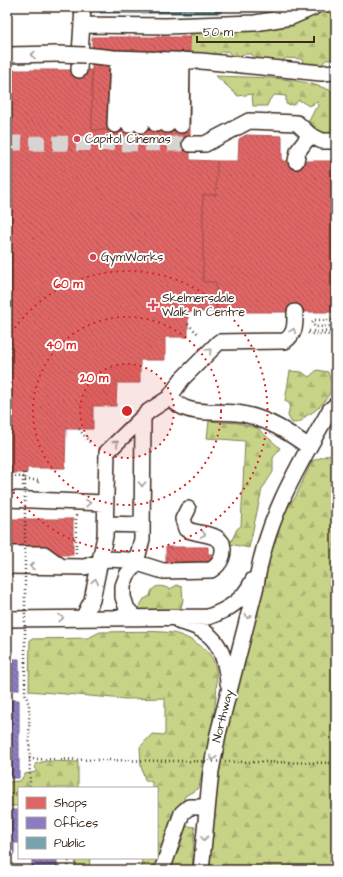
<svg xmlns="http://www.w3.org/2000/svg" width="343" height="877" font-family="'Architects Daughter',sans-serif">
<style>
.forest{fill:url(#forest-firs);stroke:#817e52}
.shops{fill:url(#shops-back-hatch);stroke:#ae5450}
.offices{fill:url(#offices-back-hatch);stroke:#756392}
.public{fill:url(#public-back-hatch);stroke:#648084}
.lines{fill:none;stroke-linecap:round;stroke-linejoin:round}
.minor-tunnel{stroke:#d8d4d2;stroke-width:15;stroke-dasharray:15 8;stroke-linecap:butt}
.minor-casing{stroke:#3b2a1e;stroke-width:18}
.path{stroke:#3b2a1e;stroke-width:2.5;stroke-dasharray:1 3;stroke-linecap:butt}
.minor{stroke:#fff;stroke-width:15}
.minor-bridge-casing{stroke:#3b2a1e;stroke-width:18;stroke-linecap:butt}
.path-bridge{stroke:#3b2a1e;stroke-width:2.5;stroke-dasharray:1 3;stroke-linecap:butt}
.minor-bridge{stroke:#fff;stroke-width:15}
.oneway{stroke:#a79f9a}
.ring{fill:none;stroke:#d62828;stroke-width:2;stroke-dasharray:2 4}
.poi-dot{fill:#d1495b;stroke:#fff;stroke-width:1.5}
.labels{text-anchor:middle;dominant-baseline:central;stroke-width:4;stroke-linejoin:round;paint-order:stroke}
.poi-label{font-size:12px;fill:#3b2a1e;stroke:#fff;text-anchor:start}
.street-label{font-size:12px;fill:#3b2a1e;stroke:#fff}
.centre{fill:#d62828;stroke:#fff;stroke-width:2}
.ring-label{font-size:12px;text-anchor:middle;font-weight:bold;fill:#d62828;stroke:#fff;stroke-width:4;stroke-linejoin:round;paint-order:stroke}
</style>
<defs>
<pattern id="forest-firs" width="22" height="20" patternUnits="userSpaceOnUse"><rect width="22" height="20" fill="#c7d387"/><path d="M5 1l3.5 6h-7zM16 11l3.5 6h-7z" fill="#acb574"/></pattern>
<pattern id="shops-back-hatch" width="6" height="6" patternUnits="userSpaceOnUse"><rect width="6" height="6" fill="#e06666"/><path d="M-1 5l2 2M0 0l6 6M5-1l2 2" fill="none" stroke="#b75453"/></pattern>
<pattern id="offices-back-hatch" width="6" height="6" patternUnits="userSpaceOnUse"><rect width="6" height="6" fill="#8e7cc3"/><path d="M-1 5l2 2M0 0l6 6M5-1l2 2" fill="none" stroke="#75669e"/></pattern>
<pattern id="public-back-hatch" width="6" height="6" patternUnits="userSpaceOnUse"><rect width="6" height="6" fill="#76a5af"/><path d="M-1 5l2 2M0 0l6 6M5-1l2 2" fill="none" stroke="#62878e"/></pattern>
</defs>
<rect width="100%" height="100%" fill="#fff"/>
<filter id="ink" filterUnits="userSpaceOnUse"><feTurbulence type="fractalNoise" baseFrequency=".025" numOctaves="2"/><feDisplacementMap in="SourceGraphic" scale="8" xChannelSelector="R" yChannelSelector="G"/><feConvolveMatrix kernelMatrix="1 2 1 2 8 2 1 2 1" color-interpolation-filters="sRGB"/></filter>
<g filter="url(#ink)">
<path class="forest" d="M313,9L324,10L336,16V59L326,60L320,66L303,64L302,59L286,58L278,64L254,59L252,54H243L236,59L227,51L221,52L213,60L188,53L190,33L195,26L283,27L297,17Z
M216,76C255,78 300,75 336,93V127H333L329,134L318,132L309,121L315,109L319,106L318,102L309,106L299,100L293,105L286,104V96L275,95L270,99L267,106H253L252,94L238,96Z
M317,370L328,372C329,376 331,381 332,385C332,395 316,413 307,415C302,421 300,423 292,423L288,416L290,404L285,401L290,371L302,372L309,377Z
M209,421L238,423L257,428L280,448L273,458V472L262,489L249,548L230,544L237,529L241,526L245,441L207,438Z
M336,452V870H210L211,837L217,784L232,703L274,538L285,509L295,498L312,461Z
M177,585L182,587L183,600L180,612L140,613L139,607L144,599L150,596C152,584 161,585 170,589Z
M100,632C124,632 149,630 173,633C187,636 209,648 214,662C224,688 204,758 199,788L185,796L157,870H141L142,858H157V788H152V782L145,780L141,766L140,747L152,734L165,735V698L125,699L29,691L30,639L88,638Z
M46,761L78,762V788H19V806H7V782L20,781L25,774L36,772L35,764Z
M187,826L195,827L192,870H170L182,832Z
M76,858H90L89,870H75Z"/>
<path class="shops" d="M92,37H190V130H92Z
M7,70H92V130H190V160L217,161L216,195H203V282H216V312H188V337H165V360H140V383H117L116,406H93V429H66L65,468H27V473H7Z
M246,135L282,136V161H336V312H216V282H203V195H216L217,161H238L239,139Z
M7,519H73V555L7,554Z
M166,547H208V554H213V564L166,573Z"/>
<path class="offices" d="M7,659H19V690H7Z
M7,700H19V778H7Z
M7,810H19V843H14V854H7Z
M32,858H57V867H45V870H36V867H32Z"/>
<path class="public" d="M100,7H221V13H100Z"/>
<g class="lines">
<path class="minor-tunnel" d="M7,143L190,144"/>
<g class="minor-casing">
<path id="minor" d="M82,25L166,26L255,23L291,17L314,7
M7,55L58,54
M85,55L114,58L201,61L321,73L336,72
M79,70L83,7
M156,124L157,59
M115,125L118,58
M129,125L130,59
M141,125L143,59
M167,125L168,60
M181,125L182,60
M190,144H205L249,121L297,123L310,135L322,141H336
M296,161L298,151L310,135
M169,398C174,401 179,406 185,408C201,415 226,410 243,414C268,419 288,432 309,447
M7,499L105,503
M105,524L142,525
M7,554H44L62,567
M7,566L85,567L107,559L128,560L163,571L211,570C221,564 225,554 222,543C215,532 197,535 186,529L183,519L188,509
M83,618L92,600L105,536L107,452L149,411L169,398L182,379L219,342L285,341C296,333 295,325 295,312
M136,618L127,609L123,597V586L127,575L136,563L142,539L143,417
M7,619L208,617C228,610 244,600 253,580
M180,622C214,629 225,649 228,683
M162,870L182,813L189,807H207
M201,870L211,771L218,734L256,586C265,521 298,466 330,410L336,405"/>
</g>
<path class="path" d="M336,320H315L312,323L315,327L336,326
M188,324L198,334
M309,331L336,332
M308,333L310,334L336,335
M79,429L91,444
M25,480H39L37,484
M23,486V472
M73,537H76V515
M76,553V537
M25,662V693L29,705L30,788
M29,759L177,761
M7,793H19
M68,870L69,858"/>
<use href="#minor" class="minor"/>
<g class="minor-bridge-casing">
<path id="minor-bridge" d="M58,54L85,55"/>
</g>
<path class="path-bridge" d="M7,476L25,477
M25,662V473
M177,761L336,763"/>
<use href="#minor-bridge" class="minor-bridge"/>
</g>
<defs><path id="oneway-chevron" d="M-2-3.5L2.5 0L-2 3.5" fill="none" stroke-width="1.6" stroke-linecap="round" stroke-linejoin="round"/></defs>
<g class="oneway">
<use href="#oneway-chevron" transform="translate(33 55) rotate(179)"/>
<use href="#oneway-chevron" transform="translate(293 331) rotate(-70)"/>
<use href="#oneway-chevron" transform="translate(209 351) rotate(-45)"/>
<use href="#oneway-chevron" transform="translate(116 443) rotate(-43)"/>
<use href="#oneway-chevron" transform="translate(142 484) rotate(90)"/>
<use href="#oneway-chevron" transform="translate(88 503) rotate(-1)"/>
<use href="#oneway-chevron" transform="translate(203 534) rotate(10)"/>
<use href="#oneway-chevron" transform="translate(32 566) rotate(-180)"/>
<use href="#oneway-chevron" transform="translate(95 581) rotate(-80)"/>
<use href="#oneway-chevron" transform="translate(248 616) rotate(105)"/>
<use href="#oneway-chevron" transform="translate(61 618) rotate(-1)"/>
<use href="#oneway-chevron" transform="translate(213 758) rotate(101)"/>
<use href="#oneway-chevron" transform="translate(204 838) rotate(96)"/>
</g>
</g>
<circle cx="127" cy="411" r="47" fill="#d62828" fill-opacity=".12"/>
<g class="ring">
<circle cx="127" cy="411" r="47"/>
<circle cx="127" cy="411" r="94"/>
<path d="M8 338A140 140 0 1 1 8 484"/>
</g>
<g class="poi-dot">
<circle cx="77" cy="139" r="4"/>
<circle cx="93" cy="257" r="4"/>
<path d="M151 299h4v4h4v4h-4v4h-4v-4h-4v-4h4z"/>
</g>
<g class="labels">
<g class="poi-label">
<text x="85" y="139">Capitol Cinemas</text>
<text x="101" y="257">GymWorks</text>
<text x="162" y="298">Skelmersdale<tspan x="162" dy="14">Walk In Centre</tspan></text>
</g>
<g class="street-label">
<text transform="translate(223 716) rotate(-76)">Northway</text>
</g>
</g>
<circle cx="127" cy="411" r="6" class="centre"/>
<g class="ring-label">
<text x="68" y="288">60 m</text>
<text x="61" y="349">40 m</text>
<text x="94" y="382">20 m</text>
</g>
<rect width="343" height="877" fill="none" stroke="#fff" stroke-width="24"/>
<rect x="12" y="12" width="319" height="853" fill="none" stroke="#3b2a1e" stroke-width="1.5" filter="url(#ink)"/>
<rect x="18" y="787" width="140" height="72" fill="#ffffff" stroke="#b1aaa5"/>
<rect x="26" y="797" width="20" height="12" fill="#e06666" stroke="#b1aaa5"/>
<text x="54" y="807" font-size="12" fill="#3b2a1e">Shops</text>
<rect x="26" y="817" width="20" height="12" fill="#8e7cc3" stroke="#b1aaa5"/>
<text x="54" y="827" font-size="12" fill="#3b2a1e">Offices</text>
<rect x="26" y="837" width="20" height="12" fill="#76a5af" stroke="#b1aaa5"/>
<text x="54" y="847" font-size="12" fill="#3b2a1e">Public</text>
<path d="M197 36v6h117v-6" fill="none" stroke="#3b2a1e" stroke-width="2"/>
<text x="203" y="36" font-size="12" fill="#3b2a1e" stroke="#ffffff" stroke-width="3" paint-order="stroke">50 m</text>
</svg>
